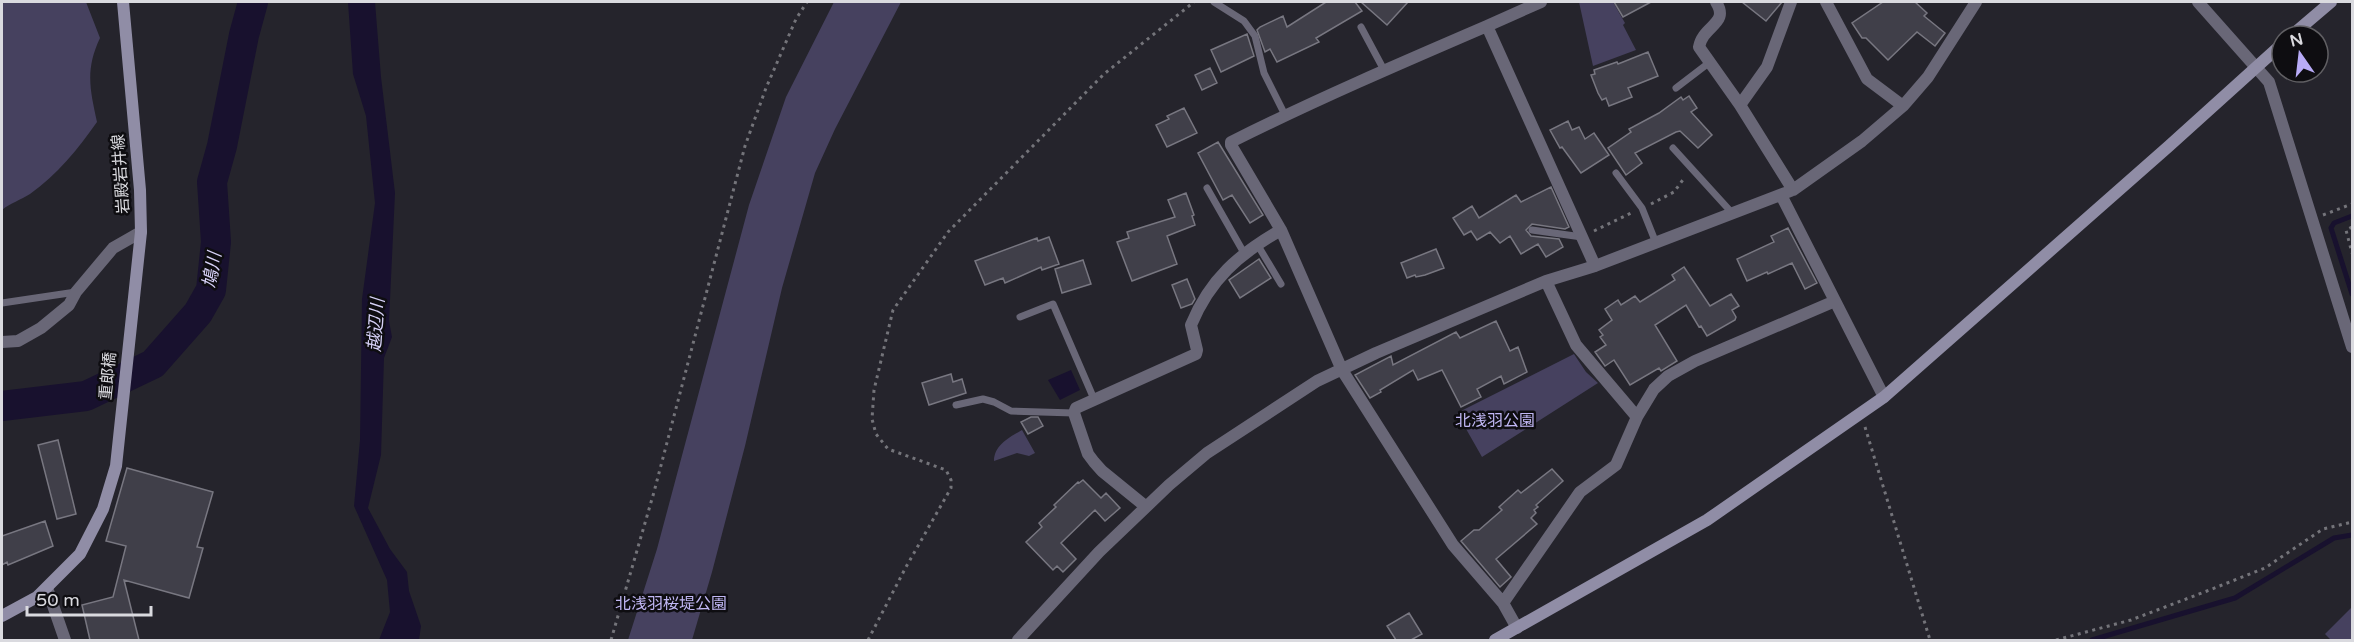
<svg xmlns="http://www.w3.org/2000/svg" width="2354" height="642" font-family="'Varela Round','Noto Sans JP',sans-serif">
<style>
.green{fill:#46415f}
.water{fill:#18112e}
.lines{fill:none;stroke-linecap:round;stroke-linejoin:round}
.stream{stroke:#18112e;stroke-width:5}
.river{stroke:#18112e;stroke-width:30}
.building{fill:#403f49;stroke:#787781;stroke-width:1.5}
.path{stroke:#74747a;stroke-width:3;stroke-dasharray:3 4.5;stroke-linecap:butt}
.lane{stroke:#696777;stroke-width:7}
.street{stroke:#696777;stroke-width:12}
.secondary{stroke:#908da6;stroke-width:12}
.labels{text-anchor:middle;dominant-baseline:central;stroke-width:5;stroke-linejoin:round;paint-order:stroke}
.street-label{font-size:16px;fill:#dadadf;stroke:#0e0d11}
.park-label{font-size:16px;fill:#c0b7f4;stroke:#0e0d11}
.water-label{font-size:18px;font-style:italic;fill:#d6d1f7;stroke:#0e0d11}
</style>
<rect width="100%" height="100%" fill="#25242c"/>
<path class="green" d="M2,2H86L100,38C85,70 90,89 97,122C78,149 57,175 30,194C21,200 10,203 2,210Z
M834,2H901L835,129L815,173L782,288L745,446L712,572L692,640H628L657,549L749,205L786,97Z
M1579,2H1613L1625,23L1623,25L1636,50L1593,66Z
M1574,354L1586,372L1598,383L1482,457L1457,413Z
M1022,430L1035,453L1029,456L1017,453L994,461C994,445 1010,437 1022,430Z
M2352,607V640H2331L2325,634Z"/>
<path class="water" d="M348,2H375L381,77L395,193L389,321L392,337L384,358L381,455L368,508L390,549L407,572L409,591L421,626L419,640H379L390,612L387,580L354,506L360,440L362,299L375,203L366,116L353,74Z
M1071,370L1080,390L1060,400L1048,380Z"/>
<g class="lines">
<path class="stream" d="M2352,216L2334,223L2331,228L2352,294
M2092,640L2235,598L2334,538L2352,535"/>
<path class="river" d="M2,406L86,396L153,364L198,313L211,290L216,242L212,182L222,146L244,35L253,2"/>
</g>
<path class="building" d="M1326,2H1355L1362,11L1316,38L1319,42L1277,62L1270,49L1265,52L1257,30L1260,27L1283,16L1287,27Z
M1361,2H1408L1387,25Z
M1614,2H1651L1623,17Z
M1742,2H1782L1766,21Z
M1883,2H1915L1927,13L1924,16L1945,33L1935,46L1917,32L1888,60L1866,38H1862L1852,23Z
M1247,34L1254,56L1221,72L1211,50Z
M1648,52L1658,76L1628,88L1632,97L1609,106L1606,98L1602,100L1598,93L1591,75L1595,74L1594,70L1617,62L1618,64Z
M1210,68L1217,83L1202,90L1195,75Z
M1689,96L1697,108L1691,112L1712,135L1698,148L1680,131L1676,132L1635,153L1642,163L1626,175L1608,148L1631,132L1629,129L1659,113L1681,97L1683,100Z
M1184,108L1197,133L1167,147L1156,125L1169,119L1167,116Z
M1568,121L1572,130L1579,127L1585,139L1594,133L1609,155L1581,173L1562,147L1560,148L1550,130Z
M1218,142L1263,215L1250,223L1232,195L1223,200L1198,153Z
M1551,187L1569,227L1565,229L1532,224L1526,230L1531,236L1559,239L1563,247L1546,257L1538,244L1521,254L1510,236L1500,243L1490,232L1477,240L1471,231L1464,235L1453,218L1472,206L1479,218L1516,195L1521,202Z
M1186,193L1194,215L1192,216L1195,225L1167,236L1177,264L1132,281L1117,242L1129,238L1127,232L1175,217L1168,200Z
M1788,228L1817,283L1805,289L1792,263L1768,274L1767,272L1747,281L1737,259L1774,242L1771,236Z
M1049,237L1059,264L1042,270L1041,267L1005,283L1003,278L985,285L975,261L1037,238L1038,241Z
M1436,249L1444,268L1425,275L1416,277L1415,275L1407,278L1401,263Z
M1259,259L1271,278L1240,298L1229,280Z
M1083,260L1091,284L1062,293L1055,269Z
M1684,267L1710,306L1731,294L1739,306L1732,310L1736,317L1735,320L1707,336L1701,326L1699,327L1686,305L1655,325L1677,361L1661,371L1659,368L1630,385L1614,360L1605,366L1595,352L1606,345L1600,337L1603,335L1599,330L1612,320L1605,309L1618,300L1621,305L1635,296L1640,302L1675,280L1672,275Z
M1187,279L1195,299L1192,304L1181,308L1172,285Z
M1496,321L1510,351L1518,347L1527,372L1504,384L1501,376L1477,389L1481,397L1461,407L1442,370L1418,380L1413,370L1380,390L1381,392L1370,398L1355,375L1391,356L1393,365L1456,332L1460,338Z
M951,374L953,382L962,379L966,393L929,405L922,383Z
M1031,417H1038L1043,426L1028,434L1021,422Z
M58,440L76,514L57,519L38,445Z
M127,468L213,492L197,547L203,548L189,598L124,580L139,640H90L82,605L113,597L126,546L106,541Z
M1552,469L1563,481L1536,505L1538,507L1534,510L1536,513L1531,518L1537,524L1496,559L1511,577L1500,587L1461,541L1474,530H1479L1502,510L1499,507L1518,490L1521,493Z
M1083,480L1101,498L1106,493L1120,508L1105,521L1095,510L1061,543L1076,559L1063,572L1057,566L1053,570L1026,542L1042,527L1039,523L1056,507L1054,505L1078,482L1079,483Z
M45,521L53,546L8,565L7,562L2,565V536Z
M1409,613L1422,634L1411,640H1396L1387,626Z"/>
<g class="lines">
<path class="path" d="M1651,204L1674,192L1685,177
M2323,215L2352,204
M2352,227L2346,230L2352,253
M1594,231L1631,213
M1865,427L1930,640
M611,640L654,492L745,146L766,88L796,19L807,2
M868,640L906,567L951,488V480L946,470L888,449L876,434L872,419L874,390L893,310L948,232L1104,74L1194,2
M2056,640L2131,620L2207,591L2265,568L2323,529L2352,522"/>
<path class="lane" d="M1214,2L1244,21L1255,36L1264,73L1285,115
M1361,27L1384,70
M1676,88L1710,62
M1673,148L1733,214
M1616,173L1642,208L1656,243
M1207,188L1244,253
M1532,230L1582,237
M1257,244L1281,284
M2,303L76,292
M1020,317L1053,304L1094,399
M956,405L983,399L994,402L1011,411L1074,413"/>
<path class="street" d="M1541,2L1487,26L1595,266
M1716,2C1730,24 1703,25 1699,47L1740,105L1793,190
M1826,2L1867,79L1903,106
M2198,2L2269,82L2352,347
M1487,26C1401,63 1315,100 1231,142V145L1281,230L1342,370L1453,545L1503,603L1517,628
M1740,105L1767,67L1791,2
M1781,195L1884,397
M1546,281L1576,345L1637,417
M2,342L18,341L41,328L69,305L76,292L113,248L141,232
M1145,506L1102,471L1094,462L1088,454L1074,413L1076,408L1196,354L1197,350L1191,325C1210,279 1239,254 1281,230
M47,588L65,640
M1503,603L1580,492L1616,465L1637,417L1654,389L1668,376L1695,361L1835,301
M1018,640L1099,552L1169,485L1207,453L1317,381L1376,353L1546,281L1595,266L1793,190L1862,141L1903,106L1928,77L1976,2"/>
<path class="secondary" d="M2291,36L2331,2
M2,616L37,597L80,554L103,509L116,466L141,232L140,190L123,2
M1495,640L1707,520L1884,397L2169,146L2282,44"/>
</g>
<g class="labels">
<g class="street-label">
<text transform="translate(121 174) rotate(-94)">岩殿岩井線</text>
<text transform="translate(108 376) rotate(-84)">重郎橋</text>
</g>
<g class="park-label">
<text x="1495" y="421">北浅羽公園</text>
<text x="671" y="604">北浅羽桜堤公園</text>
</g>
<g class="water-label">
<text transform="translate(212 270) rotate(-81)">鳩川</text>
<text transform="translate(376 325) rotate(-86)">越辺川</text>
</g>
</g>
<rect width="2354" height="642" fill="none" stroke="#dadadf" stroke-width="6"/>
<g transform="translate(2300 54) rotate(346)"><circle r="28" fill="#0e0d11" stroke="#605f63" stroke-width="1.5"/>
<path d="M0-4.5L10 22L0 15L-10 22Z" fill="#b8abf7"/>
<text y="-9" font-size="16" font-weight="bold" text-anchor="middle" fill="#dadadf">N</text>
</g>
<path d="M27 606v9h124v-9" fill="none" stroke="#dadadf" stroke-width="3"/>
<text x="36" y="606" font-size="18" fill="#dadadf" stroke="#0e0d11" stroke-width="4.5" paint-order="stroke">50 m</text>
</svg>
